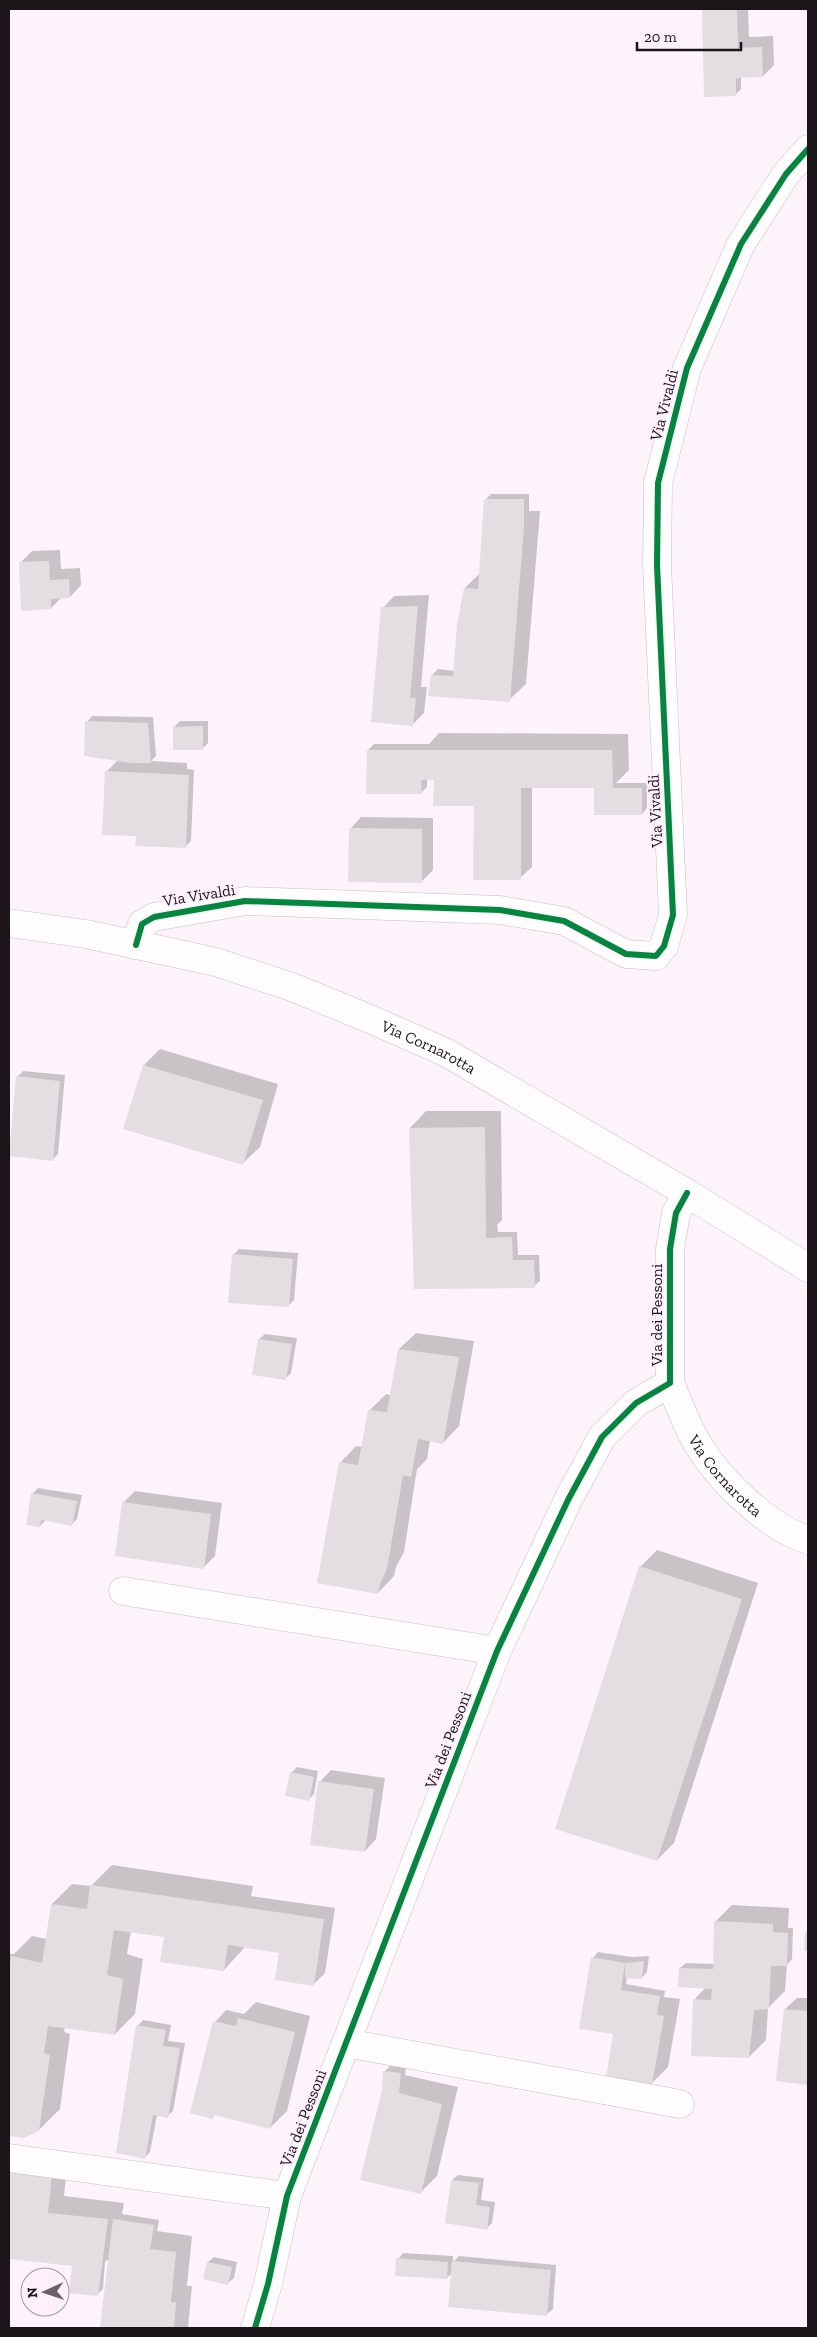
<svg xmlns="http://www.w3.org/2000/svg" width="817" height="2337" font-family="'Zilla Slab',serif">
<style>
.shadow{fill:#0003}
.building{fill:#e4dde2}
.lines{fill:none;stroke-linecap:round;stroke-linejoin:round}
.street-casing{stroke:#c6bfc4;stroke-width:29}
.secondary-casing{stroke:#c6bfc4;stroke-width:29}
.street{stroke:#fffdfe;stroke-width:28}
.secondary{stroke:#fffdfe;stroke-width:28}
.cycleway-casing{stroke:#fff0fb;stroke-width:9}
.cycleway{stroke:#00873e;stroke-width:6}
.labels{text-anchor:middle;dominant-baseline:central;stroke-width:4;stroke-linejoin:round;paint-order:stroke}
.street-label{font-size:16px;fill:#1b151a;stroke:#fff0fb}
</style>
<rect width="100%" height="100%" fill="#fcf4fa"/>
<path class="shadow" d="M703,9H748L749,37L773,36L774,65L763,76L741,77V89L735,95L705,72Z
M491,494H529V511H540L526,684L509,700L432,675L438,669L455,671L465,588L481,572L485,500Z
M60,550L61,569L80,568L81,585L70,597H62L51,608L20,563L32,551Z
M429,595L421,687H427L424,713L412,725L383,608L394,596Z
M9,605L10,631L9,632Z
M92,716L153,717L156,756L151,761L187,763V769L194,770L191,841L185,847L137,837L106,772L118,760L87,722Z
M180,721H208V743L203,748L174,727Z
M439,733L628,734L629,770L616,783H647V808L642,814L597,786H534L532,789V867L520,878L475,805L435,779H427V787L421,793L368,750L374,744H429Z
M361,817L433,818V870L421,882L350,829Z
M160,1049L278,1084L260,1147L243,1163L144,1065Z
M23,1071L65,1075L58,1154L53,1159L17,1077Z
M426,1111H501L502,1220L497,1225L498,1232H517L518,1255H539L540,1281L534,1286L415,1288L410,1128Z
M239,1249L298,1253L294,1300L288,1306L233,1255Z
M416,1333L474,1341L459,1426L443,1443L430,1440L427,1459L417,1469L404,1552L396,1567L394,1576L378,1593L340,1463L356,1446L363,1447L369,1411L386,1394L391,1395L399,1349Z
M265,1334L297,1338L291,1373L285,1379L259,1339Z
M38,1488L82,1495L77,1519L72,1524L46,1520L40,1526L32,1494Z
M135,1491L222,1503L215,1556L203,1568L123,1503Z
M657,1550L758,1583L674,1843L657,1860L640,1567Z
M297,1767L318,1771L314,1794L309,1799L291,1773Z
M331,1770L385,1778L376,1839L365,1851L320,1782Z
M112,1865L253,1886L251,1896L335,1908L325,1973L314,1984L280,1952L245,1947L224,1970L165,1936L131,1931L127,1954L143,1959L135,2014L115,2034L65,2027L64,2032L70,2034L60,2109L39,2130L24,2137L9,2135V1954H14L32,1936L47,1939L52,1904L72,1884L91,1886Z
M732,1905L789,1908L788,1928H793L792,1959L787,1965L785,1991L768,2008L766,2040L749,2057L694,2000L706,1987L680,1968L686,1963L714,1964L715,1922Z
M598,1952L632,1957L649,1956L647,1972L642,1978L627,1977L626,1984L665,1991L664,1997L680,1999L668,2067L652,2083L615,2031L593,1958Z
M797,1998H808V2084L777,2080L785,2009Z
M256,2002L310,2016L287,2111L270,2128L216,2114L212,2118L215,2022L226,2010L244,2014Z
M143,2020L171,2025L168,2041L185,2043L173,2111L167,2116L157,2115L150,2152L145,2157L138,2026Z
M390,2066L406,2067L405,2075L458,2087L437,2176L420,2193L383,2088L384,2072Z
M9,2152L68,2158L64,2196L124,2203L122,2214L159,2220L157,2231L192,2236L187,2286H192L188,2328H102L109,2259L105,2262L103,2289L97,2295L73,2265L9,2258Z
M458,2175L484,2178L481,2200L495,2202L492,2223L487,2228L452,2180Z
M403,2253L453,2256V2262L459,2256L556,2265L553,2309L547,2314L453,2272L447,2278L398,2259Z
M214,2257L237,2262L234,2278L228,2283L208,2262Z"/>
<path class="building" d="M702,9H737L738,48L762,47L763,77L736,78V96L704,97Z
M484,499H524V527L510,702L428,696L431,675L453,676L457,625L464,588L478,589Z
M49,561L50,580L69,579L70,598L51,599V609L21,611L19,562Z
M418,606L410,698H416L413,726L371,722L381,607Z
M85,721L148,723L151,763H131L84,756Z
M203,726V750H173V727Z
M367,750H612L613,788H642V815H594V788H521V880H473L474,806H433L434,780H421L422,794H366Z
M105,771L189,775L186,848L135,846L136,836L102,835Z
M349,828L422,829V883L348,882Z
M143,1065L263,1100L243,1165L123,1129Z
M16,1076L60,1081L53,1161L9,1156Z
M485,1127L486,1238L512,1237L513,1260H534L535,1288L414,1289L409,1128Z
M232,1254L293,1259L289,1307L228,1303Z
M258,1339L292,1344L286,1380L252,1375Z
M398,1349L459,1357L443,1444L418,1439L411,1477L403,1475L387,1569L380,1584L378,1594L317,1583L339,1462L358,1465L368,1410L387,1412Z
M31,1493L77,1501L72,1526L41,1520L40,1527L26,1525Z
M122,1502L211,1514L204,1569L115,1556Z
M639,1566L742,1599L657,1861L555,1829Z
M290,1772L314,1777L309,1801L285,1796Z
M318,1781L374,1789L365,1852L310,1845Z
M90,1885L324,1919L314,1986L275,1980L279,1953L228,1945L224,1971L160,1962L164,1937L114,1930L107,1975L123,1979L115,2035L48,2026L44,2053L50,2055L39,2131L24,2138L9,2136V1970L11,1956L42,1963L51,1904L87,1909Z
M714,1921L773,1924V1932L788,1933L787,1966H771L769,2009L754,2010L749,2058L691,2056L693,1999L711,2000L712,1989L678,1987L679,1968L713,1969Z
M805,1932H808V1951H804Z
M591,1957L625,1963L621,1990L660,1996L657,2015L664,2016L652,2085L606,2077L613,2034L579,2029Z
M644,1961L642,1979L625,1978V1963Z
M784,2009L808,2011V2085L776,2081Z
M238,2018L295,2032L270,2129L214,2115L213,2119L190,2113L213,2021L236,2026Z
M136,2025L166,2030L163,2046L180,2048L168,2118L153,2115L145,2159L116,2153Z
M383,2071L401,2073L399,2093L442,2104L421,2194L360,2180L382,2090Z
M9,2170L52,2174L48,2213L108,2219L98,2296L69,2293L72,2266L9,2259Z
M451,2180L479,2183L476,2205L490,2207L487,2230L445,2223Z
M113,2219L154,2225L150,2249L176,2252L171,2302H176L174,2328H100Z
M396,2258L448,2262L447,2279L395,2276Z
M452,2261L551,2270L547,2316L448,2307Z
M207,2262L232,2267L228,2285L203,2279Z"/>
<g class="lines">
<g class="street-casing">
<g id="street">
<path d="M136,945L142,924L154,917L245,901L500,910L564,921L626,954L656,956L664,946L673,915L657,565L658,483L687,368L741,244L786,174L808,149"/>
<path id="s1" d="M670,1383C679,1403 687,1428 699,1446C720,1481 769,1528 808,1540"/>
<path d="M123,1591L497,1651"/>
<path d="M346,2043L680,2104"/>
<path d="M9,2158L287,2196"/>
<path d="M255,2328L268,2284L287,2196L497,1651L568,1500L602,1437L636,1403L670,1383V1249L676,1213L687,1193"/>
</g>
</g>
<g class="secondary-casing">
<g id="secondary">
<path id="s2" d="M9,923L86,934L216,962L292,987L370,1019L445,1052L687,1193L808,1268"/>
</g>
</g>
<use href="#street" class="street"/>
<use href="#secondary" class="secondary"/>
<g class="cycleway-casing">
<path id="cycleway" d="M136,945L142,924L154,917L245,901L500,910L564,921L626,954L656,956L664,946L673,915L657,565L658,483L687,368L741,244L786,174L808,149
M255,2328L268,2284L287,2196L497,1651L568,1500L602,1437L636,1403L670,1383V1249L676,1213L687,1193"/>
</g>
<use href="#cycleway" class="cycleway"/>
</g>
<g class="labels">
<g class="street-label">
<text transform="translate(664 405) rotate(-76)">Via Vivaldi</text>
<text transform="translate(655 811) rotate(-93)">Via Vivaldi</text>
<text transform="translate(199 895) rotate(-9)">Via Vivaldi</text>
<text stroke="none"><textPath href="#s2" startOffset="440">Via Cornarotta</textPath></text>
<text transform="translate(656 1315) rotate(-90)">Via dei Pessoni</text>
<text stroke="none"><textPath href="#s1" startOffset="109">Via Cornarotta</textPath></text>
<text transform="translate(448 1740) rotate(-69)">Via dei Pessoni</text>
<text transform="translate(303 2118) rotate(-69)">Via dei Pessoni</text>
</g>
</g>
<rect width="817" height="2337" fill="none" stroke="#1b151a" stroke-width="20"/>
<g transform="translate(45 2292) rotate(267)"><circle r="24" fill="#fff0fb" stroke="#a498a1"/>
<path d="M0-4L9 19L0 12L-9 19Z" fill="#6a6368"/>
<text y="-8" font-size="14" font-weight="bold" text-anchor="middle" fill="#1b151a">N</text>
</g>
<path d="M637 42v8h104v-8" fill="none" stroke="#1b151a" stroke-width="2.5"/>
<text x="644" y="42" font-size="15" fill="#1b151a" stroke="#fff0fb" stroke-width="4" paint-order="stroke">20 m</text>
</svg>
